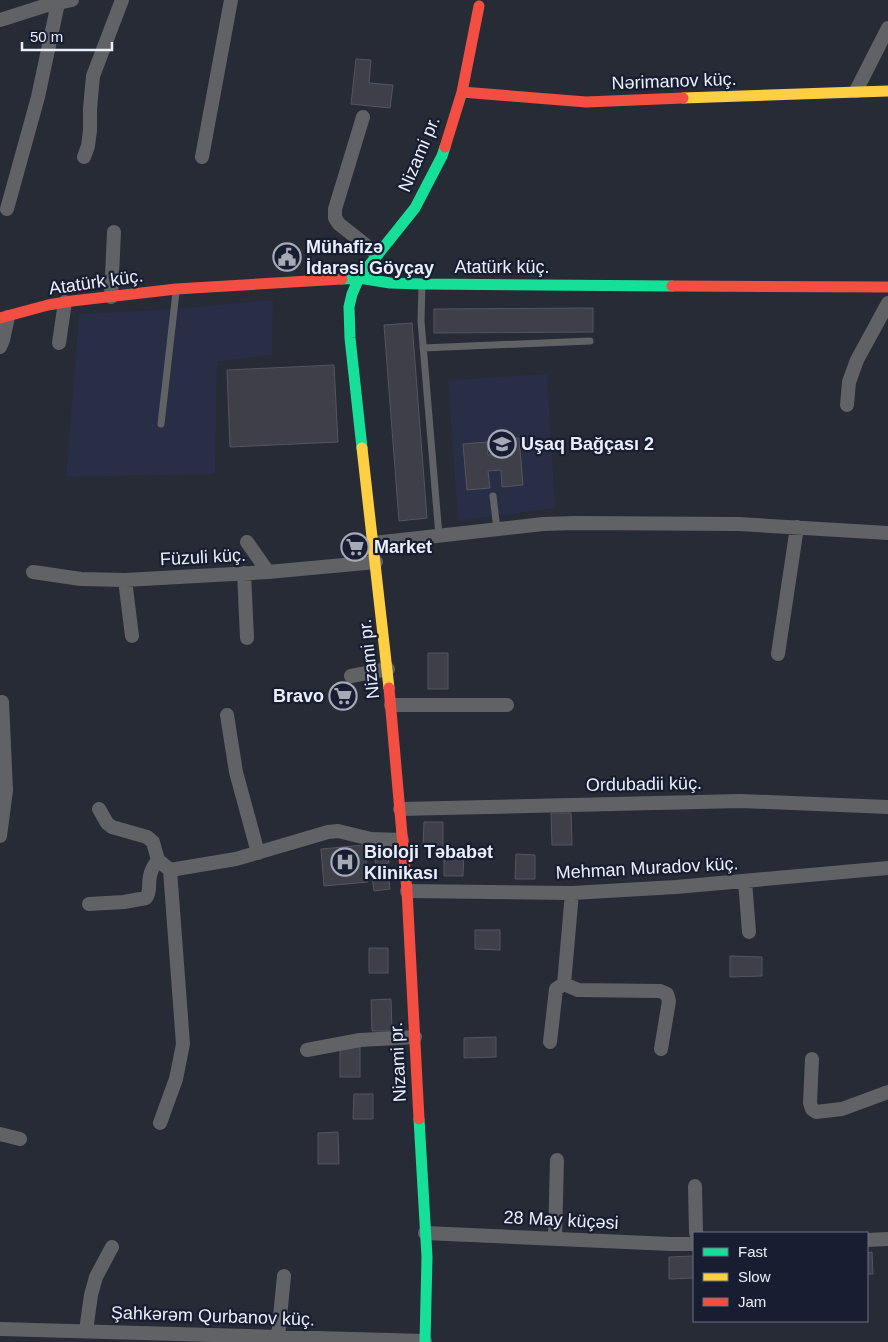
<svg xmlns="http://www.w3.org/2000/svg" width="888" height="1342" font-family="Arial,sans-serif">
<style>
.built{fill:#272e46}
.building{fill:#3e3f48;stroke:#54555f}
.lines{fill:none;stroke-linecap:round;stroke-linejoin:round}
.lane{stroke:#606266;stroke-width:7}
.street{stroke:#606266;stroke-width:14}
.fast{stroke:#16e098;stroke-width:11}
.slow{stroke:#ffcf43;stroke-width:11}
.jam{stroke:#f24e42;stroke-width:11}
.labels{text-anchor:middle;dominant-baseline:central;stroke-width:4.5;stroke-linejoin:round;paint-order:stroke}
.street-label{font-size:18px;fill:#eaeffc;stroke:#181e31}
.poi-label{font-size:18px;font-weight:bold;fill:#eaeffc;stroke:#181e31;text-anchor:start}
</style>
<rect width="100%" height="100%" fill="#272b36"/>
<path class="built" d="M273,300L272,355L217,362L215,474L66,477L79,314L174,309Z
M547,374L555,508L458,521L448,380Z"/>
<path class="building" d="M356,59L371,60L369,83L393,85L390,108L351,104Z
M593,308V332L434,333V309Z
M412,323L427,518L399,521L384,325Z
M334,365L338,442L230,447L227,370Z
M519,438L523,485L502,487L501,470L488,471L490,488L467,490L463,444L487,442L488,455L500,454L498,440Z
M428,653H448V689H428Z
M551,813H571L572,845H552Z
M424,822H443V847H423Z
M365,845L368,882L324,886L321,849Z
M386,846L389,863L376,865L373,848Z
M444,851H464L463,876H444Z
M516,854L535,855V879H515Z
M388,873L390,889L374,891L372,876Z
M475,930H500V950L475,949Z
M369,948H388V973H369Z
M730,956L762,957V976L730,977Z
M391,999L392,1031H372L371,1000Z
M496,1037V1057L464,1058V1038Z
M360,1045V1077H340V1046Z
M354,1094H373V1119H353Z
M338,1132L339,1164H318V1133Z
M872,1252L873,1274H867V1253Z
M694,1256V1278L669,1279V1257Z"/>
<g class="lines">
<path class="lane" d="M422,285L421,321L439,536
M423,348L590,341
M161,424L176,292
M493,496L497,529"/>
<path class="street" d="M0,20L44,6L72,0
M856,91L888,28
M363,117L335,209V218L339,224L377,254
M84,157L88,146L90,130V109L93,76L122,0
M202,157L231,0
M7,209L38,97L58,3
M111,297L114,232
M59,343L65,302
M0,347L3,340L8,317
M847,405L849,382L857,360L888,303
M247,542L268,572
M374,543L543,524L576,523L739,524L888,533
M33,572L81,579L125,580L268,572L376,562
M244,573L247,638
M125,580L132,636
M778,654L797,527
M351,676L388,669
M391,705H507
M227,715L236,772L258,853
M99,809L107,823L112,827L147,837L153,842L158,860L170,870
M400,809L741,801L888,807
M0,836L6,790L2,702
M745,881L749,932
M407,891L572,893L676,887L888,868
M89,904L124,902L146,898C151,891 148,884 150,876C151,870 154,865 158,860
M564,984L578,990L660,991L667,994L669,1001L661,1049
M550,1042L556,989L564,984L572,893
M307,1050L360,1040L415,1037
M812,1059L810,1103L812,1109L816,1112L842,1109L888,1092
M160,1123L176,1079L183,1044L170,870L236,859L328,832L338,831L371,839L402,840
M0,1134L20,1139
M695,1186L696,1233
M425,1233L670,1244H694
M555,1238L557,1160
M867,1240L888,1239
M0,1329L425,1341
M86,1331L91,1295L96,1277L112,1247
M278,1337L284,1276"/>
<path class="fast" d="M342,279L359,278L390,283L422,284L672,286
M362,448L350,338L349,307L352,294L359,278L415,208L442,156L445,147
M419,1119L427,1257L425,1342"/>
<path class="slow" d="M683,98L888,91
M362,448L389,688"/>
<path class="jam" d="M462,92L586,102L683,98
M445,147L462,92L479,6
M672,286L888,287
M0,318L48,305L72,301L176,289L342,279
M389,688L407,891L419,1119"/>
</g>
<defs>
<g id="civic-ring" transform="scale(1.4375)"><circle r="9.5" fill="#181e31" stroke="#a6aab7" stroke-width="1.5"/><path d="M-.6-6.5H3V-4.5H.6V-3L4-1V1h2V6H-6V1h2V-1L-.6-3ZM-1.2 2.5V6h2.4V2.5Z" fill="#a6aab7"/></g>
<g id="school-ring" transform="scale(1.4375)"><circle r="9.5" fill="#181e31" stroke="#a6aab7" stroke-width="1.5"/><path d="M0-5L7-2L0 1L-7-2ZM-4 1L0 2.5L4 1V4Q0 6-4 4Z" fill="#a6aab7"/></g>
<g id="supermarket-ring" transform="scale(1.4375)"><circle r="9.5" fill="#181e31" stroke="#a6aab7" stroke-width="1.5"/><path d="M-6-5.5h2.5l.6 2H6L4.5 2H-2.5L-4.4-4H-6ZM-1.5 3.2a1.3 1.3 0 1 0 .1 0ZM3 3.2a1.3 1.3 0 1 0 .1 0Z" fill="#a6aab7"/></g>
<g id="hospital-ring" transform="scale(1.4375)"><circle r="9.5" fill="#181e31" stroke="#a6aab7" stroke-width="1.5"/><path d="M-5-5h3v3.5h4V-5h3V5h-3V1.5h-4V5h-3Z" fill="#a6aab7"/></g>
</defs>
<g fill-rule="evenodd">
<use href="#civic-ring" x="287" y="257"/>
<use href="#school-ring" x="502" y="444"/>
<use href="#supermarket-ring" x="355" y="547"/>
<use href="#supermarket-ring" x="343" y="696"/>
<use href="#hospital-ring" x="345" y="862"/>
</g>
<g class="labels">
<g class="street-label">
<text transform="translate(674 81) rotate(-2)">Nərimanov küç.</text>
<text transform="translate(419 154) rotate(-67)">Nizami pr.</text>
<text x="502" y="267">Atatürk küç.</text>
<text transform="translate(96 282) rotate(-8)">Atatürk küç.</text>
<text transform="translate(203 557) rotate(-3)">Füzuli küç.</text>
<text transform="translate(369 659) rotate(-96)">Nizami pr.</text>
<text transform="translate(644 784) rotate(-1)">Ordubadii küç.</text>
<text transform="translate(647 868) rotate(-3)">Mehman Muradov küç.</text>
<text transform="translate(398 1062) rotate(-93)">Nizami pr.</text>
<text transform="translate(561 1220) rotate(3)">28 May küçəsi</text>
<text transform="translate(213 1316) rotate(2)">Şahkərəm Qurbanov küç.</text>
</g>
<g class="poi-label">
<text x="306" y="247">Mühafizə<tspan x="306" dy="21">İdarəsi Göyçay</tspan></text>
<text x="521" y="444">Uşaq Bağçası 2</text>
<text x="374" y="547">Market</text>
<text x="324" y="696" text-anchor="end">Bravo</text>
<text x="364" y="852">Bioloji Təbabət<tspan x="364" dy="21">Klinikası</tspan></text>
</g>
</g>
<rect x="693" y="1232" width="175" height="90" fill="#181e31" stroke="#6c7282"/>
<rect x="703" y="1248" width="25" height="8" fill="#16e098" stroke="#6c7282"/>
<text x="738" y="1257" font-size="15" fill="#eaeffc">Fast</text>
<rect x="703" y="1273" width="25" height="8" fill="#ffcf43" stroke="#6c7282"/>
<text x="738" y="1282" font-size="15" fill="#eaeffc">Slow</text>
<rect x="703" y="1298" width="25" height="8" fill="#f24e42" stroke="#6c7282"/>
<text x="738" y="1307" font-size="15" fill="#eaeffc">Jam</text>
<path d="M22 42v8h90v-8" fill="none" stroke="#eaeffc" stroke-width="2.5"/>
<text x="30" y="42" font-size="15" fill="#eaeffc" stroke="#181e31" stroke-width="4" paint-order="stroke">50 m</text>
</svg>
